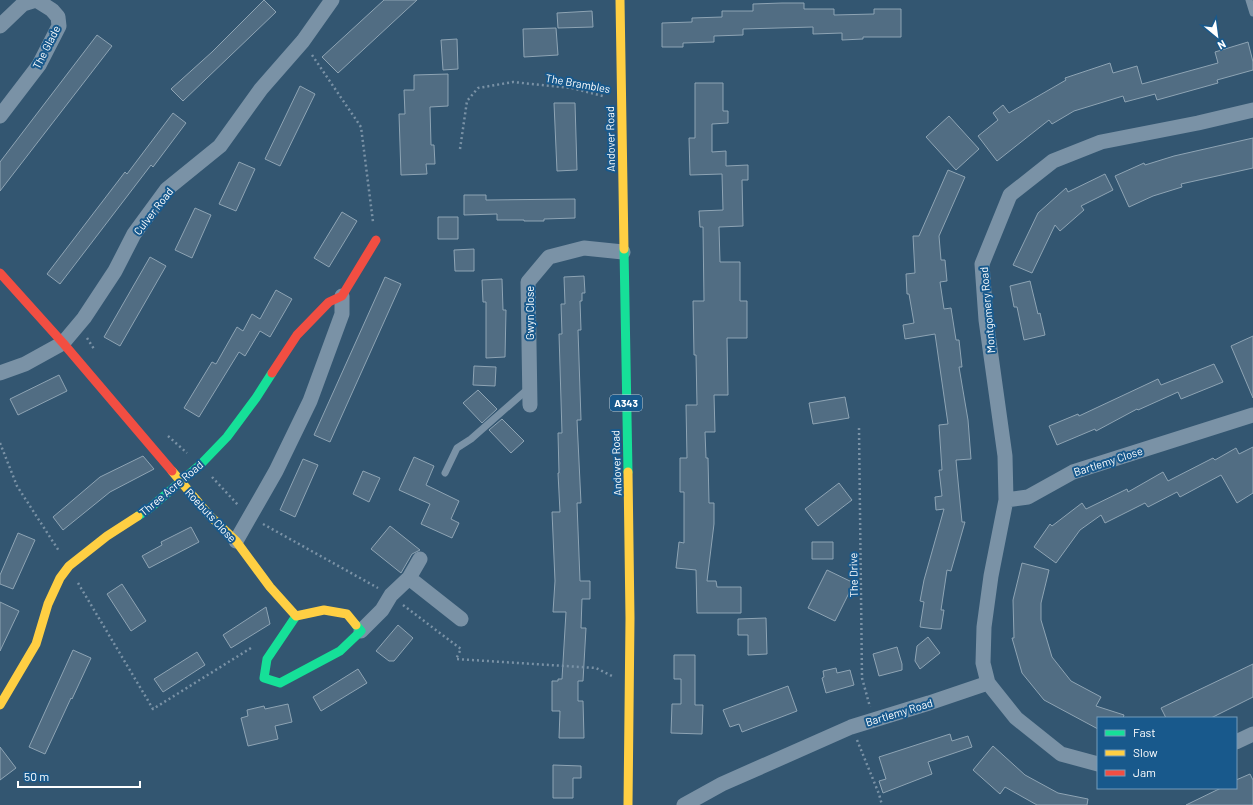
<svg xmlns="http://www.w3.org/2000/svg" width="1253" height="805" font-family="Barlow,sans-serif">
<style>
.building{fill:#516d83;stroke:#8ea4b4}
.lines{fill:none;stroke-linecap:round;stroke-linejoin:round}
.path{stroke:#7a92a6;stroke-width:2.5;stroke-dasharray:2 3;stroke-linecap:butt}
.lane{stroke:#7a92a6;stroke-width:7}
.street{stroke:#7a92a6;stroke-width:15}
.fast{stroke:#16e098;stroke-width:9}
.slow{stroke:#ffcf43;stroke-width:9}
.jam{stroke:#f24e42;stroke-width:9}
.labels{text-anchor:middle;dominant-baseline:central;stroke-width:4;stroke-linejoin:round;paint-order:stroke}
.shield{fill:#18598c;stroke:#bacddc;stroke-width:1}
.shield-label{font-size:10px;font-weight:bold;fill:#fff}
.street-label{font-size:11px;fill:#fff;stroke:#18598c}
</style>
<rect width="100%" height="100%" fill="#335671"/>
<path class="building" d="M264,0L276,12L183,101L171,89L212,52Z
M384,0H417L338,73L322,57Z
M782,3H804V9H834V15L874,14V9H901V37H863V39L842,40V33L813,34V27L743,29V35L714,36V42L683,43V47H662V23L692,22V18L722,17V11H753V4Z
M592,11L593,27L558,28L557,13Z
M556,28L558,55L524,57L523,29Z
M97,35L112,46L0,191V162Z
M457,39L458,69L443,70L441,40Z
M1248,42L1253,62V70L1217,80L1218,83L1157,100L1155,94L1125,102L1123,96L1074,111L1052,124L1049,120L997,161L978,136L998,120L993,113L1003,105L1009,113L1066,80L1065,78L1110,63L1113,73L1137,66L1142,84L1218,63L1215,52Z
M448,74V106L430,107L431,145H434L435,164H426L427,174L401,175L399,114H405L404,90H414V75Z
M695,83H723V111H728V123L712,124V152L726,151V166L748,165V180H742L743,226L719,227L720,262H740V301H747V338H727L728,395H714L715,432H705L706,458H708L709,503H714V524L707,581H716L717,587H741V613H697L696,570L676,568L679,542L684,543V492H680V458H687L686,405H697L696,355H694L693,301H704L703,227H700L699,211L723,210L722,174L690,175L689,138H695Z
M300,86L315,94L280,166L265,159Z
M554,103H575L577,170L557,171Z
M173,113L186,123L153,167L151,165L60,284L47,274L125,172L127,174Z
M949,116L979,149L956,170L926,137Z
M1253,138V168L1181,184L1182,187L1153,196L1129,207L1115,176L1144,163L1145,165L1174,156Z
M239,162L255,169L236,211L219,204Z
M948,170L965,177L939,236L941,260H945L947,281L940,282L944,309L951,308L956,340H959L962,367H959L968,420L971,459L956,460L962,522H965L951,571L947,570L941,610H944L941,629H935L920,627L924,602L920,601L924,580L944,509L936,510L935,497L942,496L939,470H942L939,425L948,424L935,334L905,339L903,325L914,323L909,294H907L906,274L915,273L913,236H919Z
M1105,174L1113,190L1081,206L1084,210L1060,231L1055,225L1032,273L1013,265L1038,213L1066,188L1068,192Z
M464,195H486V200L575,199V218L544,219V221H524V220H497V214L464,215Z
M195,208L211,215L192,258L175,250Z
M342,212L357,221L329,267L314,258Z
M438,217H458V239H438Z
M474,249V271H455L454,250Z
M150,257L166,266L120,346L104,337Z
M584,276L585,293H582V301H580L581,330H578L581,420H577L581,503H577L580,581H590V599H582L581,628H586L583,681H578V701H583L584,738H559L560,711H552V681H558V679H562L566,612H553L555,581L552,512H560L558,473H559L558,433H562L559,334H562L561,304H565L564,277Z
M385,277L401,284L330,442L314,435Z
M502,279L503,310H506L505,357L486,358V302H483L482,280Z
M1030,281L1038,314L1040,313L1045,335L1024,340L1017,307H1014L1010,286Z
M276,290L292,299L270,337L260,331L245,356L239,352L199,417L184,408L212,362L216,364L237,327L243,331L252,314L260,319Z
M1253,336V398L1231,346Z
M1214,364L1223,382L1181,399L1178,392L1138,410L1137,409L1096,431L1095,429L1057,445L1049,426L1078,414L1079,416L1158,379L1161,385Z
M474,366L496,367L495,386L473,385Z
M59,375L67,391L18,415L10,399Z
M478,390L497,409L482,423L463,403Z
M845,397L849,418L813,424L809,403Z
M502,419L524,441L511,453L489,430Z
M1253,447V493L1237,503L1221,475L1180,497L1177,492L1148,507L1145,503L1105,523L1101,515L1080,530L1056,563L1034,547L1050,524L1052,526L1082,503L1086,509L1127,489L1128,492L1163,472L1168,481L1213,458L1215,460L1236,448L1239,454Z
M143,456L154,469L110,492L63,530L53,517L100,477Z
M414,457L434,466L426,485L459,501L451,519L459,523L452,538L421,524L430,504L399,490Z
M303,459L318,465L295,517L280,510Z
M363,471L380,478L369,502L353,494Z
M839,483L852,500L818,526L805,509Z
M390,526L420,550L412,554L401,573L371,549Z
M191,527L199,542L149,568L142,556L162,545L161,542Z
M18,533L35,540L13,589L0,584V575Z
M812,542H833V559H812Z
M1022,563L1049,570L1041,603V620L1052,657L1071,681L1101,697L1096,706L1124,715L1123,718H1098V729L1044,700L1022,673L1012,638H1014L1013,600Z
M827,570L854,583L835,621L808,608Z
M122,584L146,621L131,631L107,594Z
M0,602L19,611L0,651Z
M266,607L270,624L231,648L223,635Z
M766,618L767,654L748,655V635H738V619Z
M398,625L413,638L394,661H389L376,651Z
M928,637L940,653L920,669L915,661L917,646Z
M897,647L902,664V670L879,676L873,654Z
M73,650L91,658L72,699L71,698L45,754L29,747Z
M197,652L205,665L163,692L154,679Z
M674,655H695V705H703L702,734L671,733L672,704H681V679H674Z
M1253,664V697L1211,718H1166L1161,708Z
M836,668L837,673L850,670L854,685L826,693L822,678L824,677L823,671Z
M358,669L367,683L321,711L313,697Z
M788,686L797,711L742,732L739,724L730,727L723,710Z
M288,704L292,722L275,726L278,739L248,746L241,718L248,716L247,710L264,706L265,709Z
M950,734L952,741L968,736L972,747L928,762L932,774L883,793L879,781L886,779L879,757Z
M993,746L1025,775L1058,793L1088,799L1087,805H1037L1005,787L1000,794L973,770Z
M0,747L16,768L0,780Z
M553,765L581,766V778H573V798H553Z
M1250,774L1253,780V805H1186L1221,788H1236V780Z"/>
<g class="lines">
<path class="path" d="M312,55L361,127L373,222
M460,149L467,101L478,88L513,82L571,88L603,96
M87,338L94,349
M859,428L862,678L870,707
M168,436L187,453
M0,443L17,486L59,551
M212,477L239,506
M263,524L378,588
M78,583L153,709L251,648
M403,605L461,649L456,659L596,668L612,676
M857,740L879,794L882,805"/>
<path class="lane" d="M1249,0L1253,13
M445,473L457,448L471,439L529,388"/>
<path class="street" d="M0,26L23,4L36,0L52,10L58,17L59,26L39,65L0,116
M0,373L25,364L63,343L84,318L115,271L134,234L167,189L220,146L261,89L303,41L332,0
M530,405L528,282L549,257L584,248L623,252
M1006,500L1005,456L986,320L982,264L1010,195L1053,161L1101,142L1198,123L1253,110
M236,541L276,471L310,401L342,314V296
M420,559L409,578L461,619
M361,631L382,610L391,595L409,578
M988,683L983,663L984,627L991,576L1006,500L1028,497L1073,472L1253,415
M1236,742L1253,734
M684,805L722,784L851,727L929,703L988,683L1016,718L1061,754L1098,764"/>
<path class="fast" d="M624,249L628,472
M138,516L150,508L200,465L227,437L256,398L272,373
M296,616L267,659L264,678L280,683L340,651L361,631L356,625"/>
<path class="slow" d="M620,0L624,249
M172,471L209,515L236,541L270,587L296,616L324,610L347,614L356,625
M0,705L36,644L48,604L60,578L69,566L107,536L138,516
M628,805L630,618L628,472"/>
<path class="jam" d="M0,273L63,343L172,471
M272,373L297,335L329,302L342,296L376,240"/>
</g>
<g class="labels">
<rect class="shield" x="610" y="395" width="32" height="16" rx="3"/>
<g class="shield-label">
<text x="626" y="403">A343</text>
</g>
<g class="street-label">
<text transform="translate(46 47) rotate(-63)">The Glade</text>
<text transform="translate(578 83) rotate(10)">The Brambles</text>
<text transform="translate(610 139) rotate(-91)">Andover Road</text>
<text transform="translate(153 211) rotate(-52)">Culver Road</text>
<text transform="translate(987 310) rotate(-95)">Montgomery Road</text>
<text transform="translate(529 313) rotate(-90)">Gwyn Close</text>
<text transform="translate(1108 461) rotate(-18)">Bartlemy Close</text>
<text transform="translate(616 463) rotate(-92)">Andover Road</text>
<text transform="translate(171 488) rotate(-40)">Three Acre Road</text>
<text transform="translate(211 515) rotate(47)">Roebuts Close</text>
<text transform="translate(853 575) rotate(-91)">The Drive</text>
<text transform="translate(899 712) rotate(-17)">Bartlemy Road</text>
</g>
</g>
<rect x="1097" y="717" width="140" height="72" fill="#18598c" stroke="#749bba"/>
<rect x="1105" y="730" width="20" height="6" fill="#16e098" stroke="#749bba"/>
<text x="1133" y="737" font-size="12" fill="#ffffff">Fast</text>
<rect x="1105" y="750" width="20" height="6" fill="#ffcf43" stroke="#749bba"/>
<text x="1133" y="757" font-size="12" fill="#ffffff">Slow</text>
<rect x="1105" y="770" width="20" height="6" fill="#f24e42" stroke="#749bba"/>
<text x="1133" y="777" font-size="12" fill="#ffffff">Jam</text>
<g transform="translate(1217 36) rotate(151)" stroke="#18598c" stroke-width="3" paint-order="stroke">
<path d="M0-3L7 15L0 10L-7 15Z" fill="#ffffff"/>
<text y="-6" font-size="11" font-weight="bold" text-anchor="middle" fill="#ffffff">N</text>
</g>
<path d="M18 781v6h122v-6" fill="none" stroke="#ffffff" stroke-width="2"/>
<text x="24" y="781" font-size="12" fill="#ffffff" stroke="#18598c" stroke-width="3" paint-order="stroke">50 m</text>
</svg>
